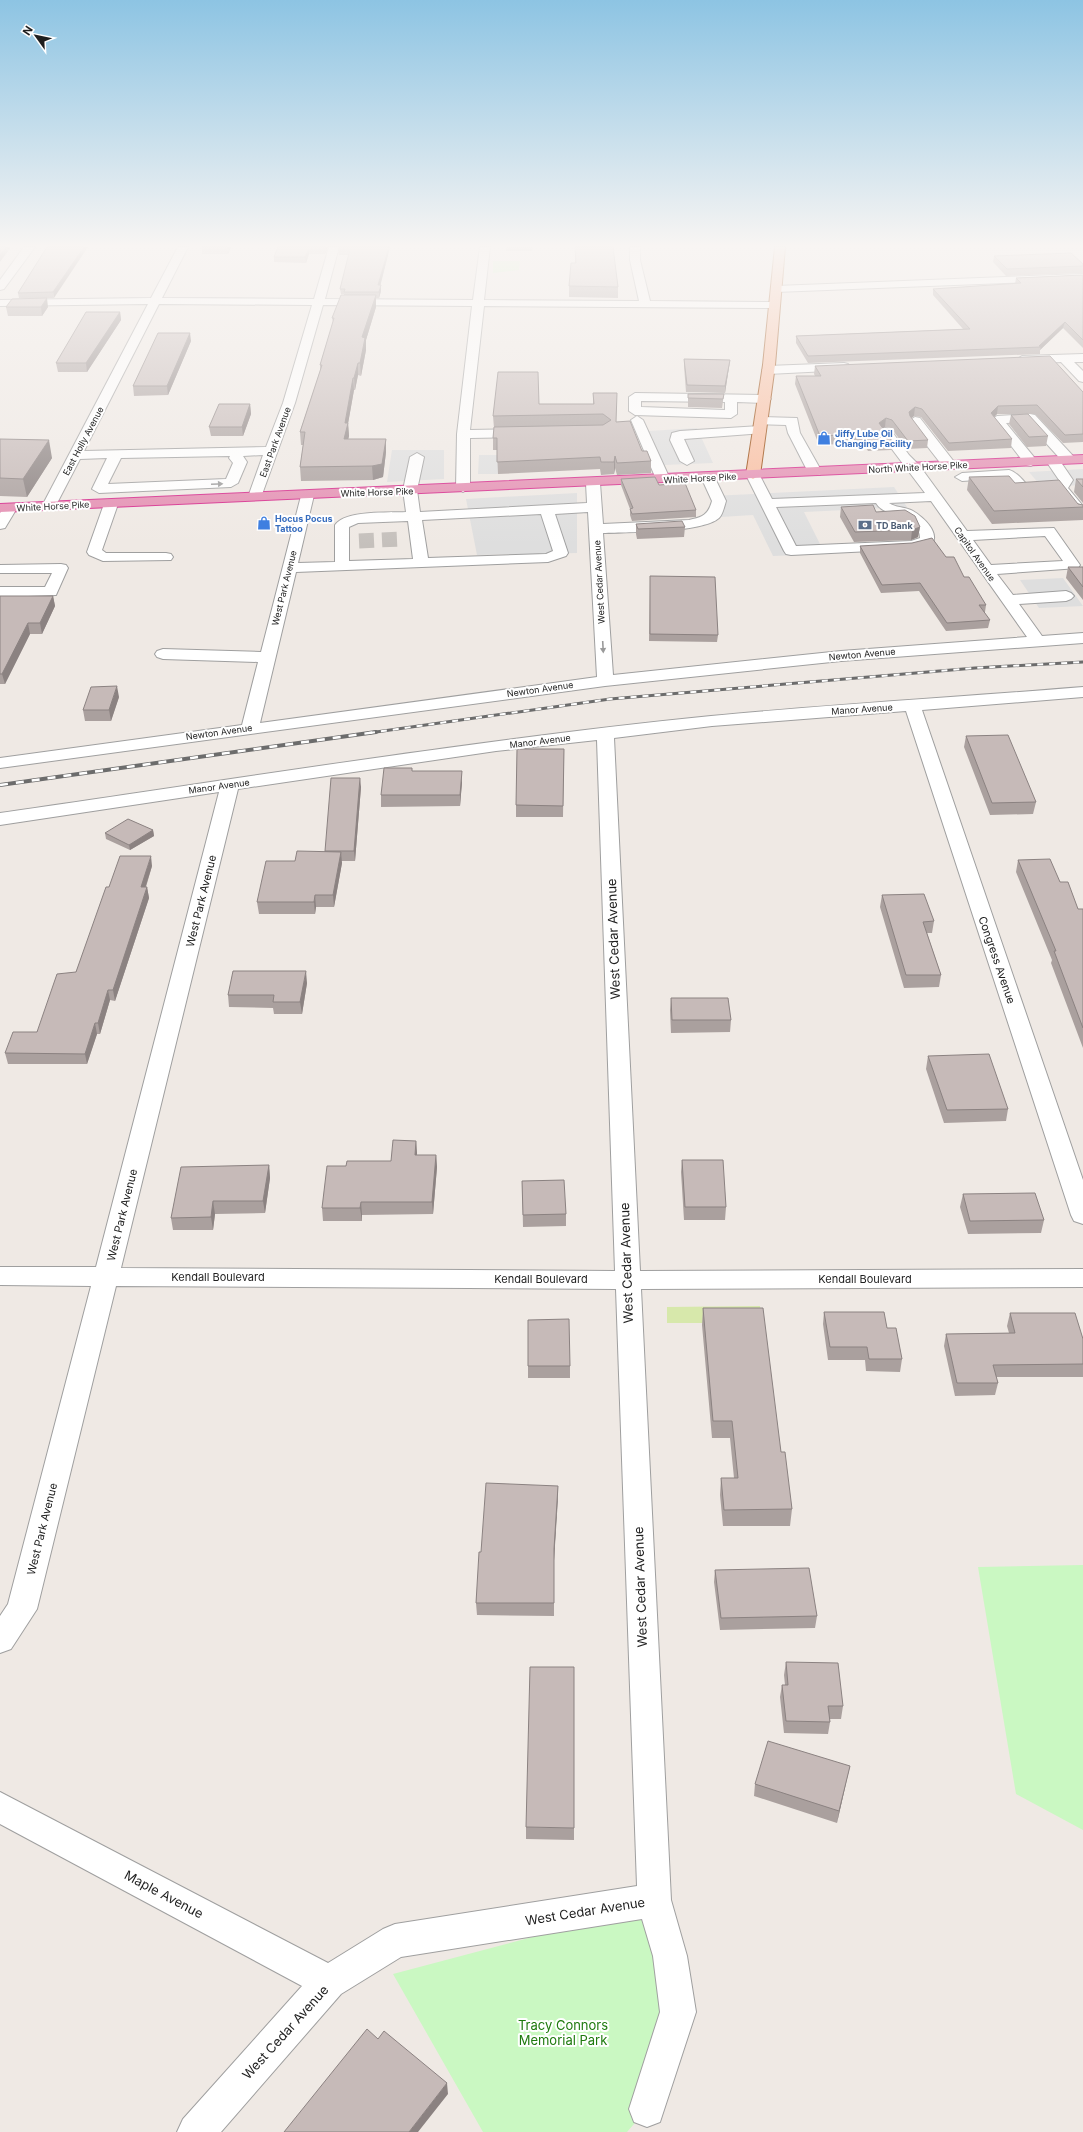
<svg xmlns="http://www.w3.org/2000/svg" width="1083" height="2132" font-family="Inter,sans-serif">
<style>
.grass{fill:#d7e8ab}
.park{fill:#caf8c2}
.parking{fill:#dedede}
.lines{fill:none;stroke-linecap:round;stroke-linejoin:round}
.minor-tunnel{stroke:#c5c0bc;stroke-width:15;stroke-dasharray:15 8;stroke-linecap:butt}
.minor-casing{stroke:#9f9f9f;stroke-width:2}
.major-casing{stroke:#944304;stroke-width:2}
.highway-casing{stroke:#d5298b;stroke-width:2}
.minor{fill:#fff;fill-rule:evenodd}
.major{fill:#f9bd9f;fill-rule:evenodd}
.highway{fill:#e48eb2;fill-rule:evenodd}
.rail-far1-casing{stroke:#6c6c6c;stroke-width:3}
.rail-casing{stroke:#6c6c6c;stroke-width:4}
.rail-far1{stroke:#fff;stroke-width:2;stroke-dasharray:6;stroke-linecap:butt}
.rail{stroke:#fff;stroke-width:2.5;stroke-dasharray:8;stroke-linecap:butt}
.wall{fill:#aaa09e}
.shaded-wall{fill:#8b8281}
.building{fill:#c6bab8;stroke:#8b8281}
.oneway{fill:#9a9a9a}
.labels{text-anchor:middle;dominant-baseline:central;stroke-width:4;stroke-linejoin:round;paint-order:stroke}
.far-shop-label{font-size:9px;font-weight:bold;fill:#366cbe;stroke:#fff;text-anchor:start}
.far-street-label{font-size:9px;fill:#1e1e1e;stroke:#fff}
.far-service-label{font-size:9px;font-weight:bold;fill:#4e5e75;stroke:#fff;text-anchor:start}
.street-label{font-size:11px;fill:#1e1e1e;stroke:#fff}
.near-street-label{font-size:13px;fill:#1e1e1e;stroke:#fff}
.near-park-label{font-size:13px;fill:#1e7a0e;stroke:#fff}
</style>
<rect width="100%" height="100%" fill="#efe9e4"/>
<path class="grass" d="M760,1306L762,1323H667V1307Z"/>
<path class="park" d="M493,261H520L519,270L493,273Z
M1083,1565V1830L1016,1794L978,1567Z
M649,1906L666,1978L647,2109L627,2132H483L393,1974Z"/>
<path class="parking" d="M697,428L713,463L664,465L649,431Z
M392,450H444V479L387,482Z
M479,455H498V474H478Z
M1083,469V485L1064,486L1067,517L1029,472Z
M894,487L907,507L804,512L825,554L773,556L753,515L721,517L711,496Z
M577,493V553L477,555L466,499Z
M1063,578L1083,606L1039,608L1020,580Z"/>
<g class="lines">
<path class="minor-tunnel" d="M359,541L400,539"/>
<g class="minor-casing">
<path id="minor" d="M24,247H35L4,289L0,290V280Z
M178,247H188L162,298L314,299L329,247H339L325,299L473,300L480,247H490L484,300L639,301L630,260V247H640V260L650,301L774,302L780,305L774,308L484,306L470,430L522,429L528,433L522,437L470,438V488L463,492L456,488L457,434L472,306L323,305L295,403L260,500H250L248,497L263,455L243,456L247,462L238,483L231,487L99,493L92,489L107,458L80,459L54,509H44L42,506L148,304L0,306V300L151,298ZM159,304L312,305L283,403L266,447L84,451ZM230,456L229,458L233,463L226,479L108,484L121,458Z
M1083,274V280L776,292L771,289L776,286Z
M1083,354V362H1074L1083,371V382L1079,381L1061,362L1022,364L1016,360L1022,356Z
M844,363L848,364L850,367L848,370L768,374L762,370L768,366Z
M635,393L765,395L771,399L765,403L737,402V414L731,418L635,415L629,411V397ZM641,401L725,402V410L641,407Z
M1030,414L1035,415L1074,457L1076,460L1074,463H1064L1027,422L1006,423L1038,462L1031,466L1026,465L991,420L997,416Z
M637,416L643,420L670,479L668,482H658L656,479L631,420Z
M762,417L797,418L800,433L822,472L820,475H810L808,472L788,433L786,425L757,424L756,421Z
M915,417L920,418L955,463L957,466L955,469H945L910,424L909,421Z
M760,426L765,427L766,430L765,433L684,439L694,461L687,465L680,461L670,440L672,433L680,431Z
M885,428L890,429L909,455L919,465L967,531L1054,528L1080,565L1078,568L997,574L1013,595L1066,591L1071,593L1074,596L1071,599L1066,601L1019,604L1042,636L1083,633V643L841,661L605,686L0,768V758L242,725L258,662L163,659L157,657L155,654L157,651L163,649L261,652L302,492L307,491L314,495L298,563L335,562V525C345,510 389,513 406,512L403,490L410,457L417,453L424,457L417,490L420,512L587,503L586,483L593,479L600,483L603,524L689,520C703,517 708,515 712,501L701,477L708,473L713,474L726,501C724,507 723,514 719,518C702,533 629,532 603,533L613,675L841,651L1027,637L931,501L889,503C896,508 906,507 913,511C923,517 940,532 932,544L911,549L791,555L786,554L784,551L746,475L748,472H758L772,499L925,493L879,432ZM876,503C885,519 920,514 920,538L911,541L796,546L776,507ZM588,512L597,677L260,723L296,572L548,562L566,556L568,553L555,514ZM541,514L553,551L546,554L428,558L422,520ZM408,521L413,559L349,561V527L358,523ZM1045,536L1063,561L991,565L973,540Z
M1053,457L1058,458L1073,480L1068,488L1083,506L1082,510H1072L1054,488L1059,480L1046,461Z
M1009,470C1017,472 1025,482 1030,489L1028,492H1018L1006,478L962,481L955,477L962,473Z
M111,500L118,504L102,550L106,553H166L171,554L173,557L171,560L103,561L89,555L87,552L104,504Z
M10,504L15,505L17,508L5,528L0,529V513L5,505Z
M61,564L66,565L68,568L56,595L0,597V587H45L52,573H0V565Z
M1083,687V697L922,710L1083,1180V1224L1074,1221L1071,1215L906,711L712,726L614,738L640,1271L1083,1269V1287L641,1289L671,1900L687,1956L696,2012L660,2122L647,2127L634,2122L629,2109L660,2012L653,1956L642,1919L401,1957L341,1994L221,2132H177L183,2119L302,1986L0,1824V1792L328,1963L383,1929L395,1924L637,1886L616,1289L116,1286L37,1609L11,1649L0,1653V1616L8,1604L91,1286L0,1285V1267H96L219,792L0,825V813C237,779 473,740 711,716C835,704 959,697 1083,687ZM597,740L615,1271L121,1268L238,789L496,751Z"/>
</g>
<g class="major-casing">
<path id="major" d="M775,247H785L775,365L760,475L753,479L746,475L763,365Z"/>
</g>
<g class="highway-casing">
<path id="highway" d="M1083,455V463L0,512V504Z"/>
</g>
<use href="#minor" class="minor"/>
<use href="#major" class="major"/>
<use href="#highway" class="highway"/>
<g class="rail-far1-casing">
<path id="rail-far1" d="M369,733L610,699L975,668L1083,662"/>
</g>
<g class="rail-casing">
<path id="rail" d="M0,785L376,732"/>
</g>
<use href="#rail-far1" class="rail-far1"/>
<use href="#rail" class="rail"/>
</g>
<path class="wall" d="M47,247L54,298H19L18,293Z
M202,247H231L228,254H202Z
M278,247H328L325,254H309L306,263L274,262V257Z
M390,247L380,285L381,291L379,298H376V307L366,340V350L361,376L358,375L355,390H354L348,423L349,436L348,439L386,452L383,477L373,480L301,481L300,467L303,445H301L300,432L320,371V365L333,322L332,318L344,295V294H341L340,289L349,255H339L338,249Z
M506,247H533L532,251H506Z
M575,247H613L618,287V298L569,297V286L575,263Z
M994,256L1083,264V273L1006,276L993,262Z
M1083,275V348L1063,328L1040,350V354L808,363L796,343V336L963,329L933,295V289L1015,284L1016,278Z
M6,307H48L42,316H8Z
M120,312L121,320L87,372H58L56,363Z
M191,341L168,395L134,396L133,386Z
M684,359L730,360L729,367L725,393L686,392L684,366Z
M815,366L1083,392V442L1063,443L1035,414H997L994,417L1012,439L1011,448L948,451L921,417L914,416L911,418L928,440L927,448L907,449L891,428L885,427L882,429L892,441L891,450L868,451L863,443L819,445L795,384L796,376H815L814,374Z
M593,393L616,422L651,461V473L617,475L615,468L614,474L601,475L600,469L498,474L497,450H493V438L494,428L493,416L539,404H593Z
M688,394H724L722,408L688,407Z
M250,404L251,414L243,436H211L209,427Z
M1011,415L1048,436L1046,446L1027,447L1009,424Z
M0,439L52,458L27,497L0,496Z
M969,477L1015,483L1083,505V520L992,524L967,490Z
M621,479L659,485L696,510V517L632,521L630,515V509L621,485Z
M1076,479H1083V503L1074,492Z
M841,507L876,512L920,527L918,537L911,540L854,542L840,517Z
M636,524L685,527L684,537L637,539L636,534Z
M860,546L946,557L964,577L986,605L985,612L984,613L990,620L988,628L946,631L919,591L881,593L860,553Z
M1068,567H1083V600L1066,578Z
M650,583L718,635L717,642L649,641Z
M0,596H53L55,606L42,634H30L5,684H0Z
M119,697L111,721H85L83,710Z
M966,736L1036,802L1033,814L990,815L964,747Z
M564,749L563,817H516V805Z
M412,771L462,782L460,806L381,807V795Z
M361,787L355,861H341L342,863L334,907H316L315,914H259L257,902L325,851Z
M153,830L154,836L130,850L106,839L105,833Z
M1018,860L1060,882L1078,909H1083V1048L1051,963L1052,960L1016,872Z
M152,866L146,887H147L149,898L115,1001L110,1000L100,1034H97L87,1064H8L5,1053L37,1032L76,972L109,887Z
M882,895L934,921L932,933H927L941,975L939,987L904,988L880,907Z
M307,983L302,1014H274L273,1008L229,1007L228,995Z
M671,998L731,1020L730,1032L671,1033L670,1010Z
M928,1056L1008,1109L1006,1121L944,1123L926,1069Z
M416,1141L417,1155H436L437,1167L433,1214L362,1215V1221H323L322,1208L391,1161Z
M682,1160L726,1207L725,1220H684L681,1172Z
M269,1165L270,1178L265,1213L215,1214L213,1230H173L171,1218Z
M522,1181L566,1214V1226L523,1227Z
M963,1194L1044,1220L1041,1233L968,1234L960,1207Z
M703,1308L781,1452L792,1509L790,1526H723L720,1495L721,1478H734L730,1438H712L702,1325Z
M824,1312L902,1359L900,1372L866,1371L865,1360H828L823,1324Z
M1010,1313L1083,1339V1377H996L998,1383L995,1395L955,1396L944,1346L946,1334L1009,1333L1007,1326Z
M528,1320L570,1366V1378H528Z
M558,1486L554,1560V1616L477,1615L476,1603L481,1552Z
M715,1570L817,1616L815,1628L720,1630L714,1582Z
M786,1662L843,1706L841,1719H830V1722L828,1734L784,1733L780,1697L782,1685H785L784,1675Z
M850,1766L837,1823L754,1796L755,1784Z
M526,1827L574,1828V1840L526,1839Z"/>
<path class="shaded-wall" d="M6,247H11L0,262V255Z
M84,247H88L54,298L53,292Z
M228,247H231L228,254L227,249Z
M326,247H328L325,254V249Z
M389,247H390L379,291L378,285Z
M309,249V254L306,263L305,257Z
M381,285V291L379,298V292Z
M376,295V307L366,340V350L361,376L360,363L362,337Z
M47,298L48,307L42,316L41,307Z
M120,312L121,320L87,372L86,363Z
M1065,322L1063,328L1040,350L1041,347L1039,346Z
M190,333L191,341L168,395L167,386Z
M730,360L729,367L725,393V386Z
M358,363V375L355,390L354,378Z
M353,378L354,390L348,424V423L349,436L345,453L344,439L345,423Z
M250,404L251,414L243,436L242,427Z
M998,406L997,414L990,421L991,413Z
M915,407L914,416L908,421L909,412Z
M886,418L885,427L878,432L879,423Z
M386,439V452L383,477L373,480L372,466Z
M49,440L52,458L27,497L23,479Z
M615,456V468L614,474V462Z
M920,527L918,537L911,540L912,530Z
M53,596L55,606L42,634L40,623Z
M28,623L30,634L5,684L2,674Z
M117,686L119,697L111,721L109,710Z
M462,771V782L460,806V795Z
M360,778L361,787L355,861L354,851Z
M153,830L154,836L130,850L129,845Z
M341,852L342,863L334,907L333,895Z
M151,856L152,866L142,898L141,887Z
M147,887L149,898L115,1001L113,990Z
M315,895L316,907L315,914L314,902Z
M306,971L307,983L302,1014L300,1002Z
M108,990L110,1000L100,1034L98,1023Z
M95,1023L97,1034L87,1064L85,1054Z
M416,1141L417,1153L416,1168L415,1155Z
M436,1155L437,1167L433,1214L432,1202Z
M269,1165L270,1178L265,1213L263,1201Z
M213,1201L215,1214L213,1230L211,1217Z
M361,1202L362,1215V1221L360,1208Z
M558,1486V1498L554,1561V1549Z
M850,1766L847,1778L837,1823L839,1811Z
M447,2083L448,2094L418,2132H409Z"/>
<path class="building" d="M0,247H6L0,255Z
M47,247H84L53,292L18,293Z
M202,247H228L227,249H202Z
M278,247H326L325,249H309L305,257H274Z
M339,247H389L378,285H381L379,292H344L345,289H340L350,249H338Z
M575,247H613L618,287L569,286L571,263H576Z
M1071,253L1083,264V266L1007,269L994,256Z
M1083,275V340L1065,322L1039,346L1041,347L808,356L796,336L970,329L933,289L1021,283L1016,278Z
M341,295H376L362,337L365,338L360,363H358L354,378H353L345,423H348L344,439H386L382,464L372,466L300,467L305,432H300L322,365H320L334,318H332Z
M47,298L41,307H6L12,299Z
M86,312H120L86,363H56Z
M158,333H190L167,386H133Z
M1050,356L1083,392V434L1065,435L1037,405L998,406L991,413L1012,439L949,443L922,409L915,407L909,412L910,416L928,440L908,441L892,420L886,418L879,423L892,441L869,442L864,434L820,436L796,376H821L815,366Z
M684,359L730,360L725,386L687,385Z
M498,372H538L539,404H594L593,393H617L616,422L630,421L642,451H647L651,461L617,463L615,456L614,462H601L600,457L497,462V438H493L494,427L603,425L611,420L603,414L493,416Z
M688,394H724L723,399L688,398Z
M219,404H250L242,427H209Z
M1028,414L1048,436L1029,437L1011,415Z
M0,439L49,440L23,479L0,478Z
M1009,476L1015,483L1059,480L1078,504L1083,505V507L994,511L969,477Z
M655,477L659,485L685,483L696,510L632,514L630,509L633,508L621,479Z
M1076,479H1083V487Z
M873,505L876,512L905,510L915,516L920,527L912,530L855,532L841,507Z
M682,521L685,527L638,529L636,524Z
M932,538L946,557H954L964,577H969L986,605H979L990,620L947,623L920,583L882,585L860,546L912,543Z
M1068,567H1083V587Z
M650,576L715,577L718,635L650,634Z
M0,596H53L40,623H28L2,674H0Z
M117,686L109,710H83L91,687Z
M1008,735L1036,802L992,803L966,736Z
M517,749H564L563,806L516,805Z
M384,768H412V771H462L460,795H381Z
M331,778H360L354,851H325Z
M128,819L153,830L129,845L105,833Z
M297,851L341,852L333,895H315L314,902H257L266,861H295Z
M120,856H151L141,887H147L113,990H108L98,1023H95L85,1054L5,1053L13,1032H37L57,974L76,972L106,887H109Z
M1050,859L1060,882H1068L1078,909H1083V1028L1054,951H1056L1018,860Z
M924,894L934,921L923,922L941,975H906L882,895Z
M233,971H306L300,1002H273L274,995H228Z
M671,998H728L731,1020H672Z
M989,1054L1008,1109L947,1110L928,1056Z
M393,1140L416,1141L415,1155H436L432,1202H361L360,1208H322L327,1166H346L347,1161H391Z
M682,1160H723L726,1207H685Z
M269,1165L263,1201H213L211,1217L171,1218L181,1167Z
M564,1180L566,1214L523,1215L522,1181Z
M1035,1193L1044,1220L970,1221L963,1194Z
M703,1308H763L781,1452H785L792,1509L724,1510L721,1478H738L732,1421H713Z
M824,1312H884L887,1328H896L902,1359H869L867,1347H830Z
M1010,1313H1075L1083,1339V1364L993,1365L998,1383H957L946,1334L1015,1333Z
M569,1319L570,1366H528V1320Z
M486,1483L558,1486L554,1549V1603H476L479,1552H481Z
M809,1568L817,1616L721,1618L715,1570Z
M786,1662L838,1663L843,1706H828L830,1722L786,1721L782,1685H788Z
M530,1667H574V1828L526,1827Z
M768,1741L850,1766L839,1811L755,1784Z
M367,2029L378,2039L384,2031L447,2083L409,2132H284Z"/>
<defs><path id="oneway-solid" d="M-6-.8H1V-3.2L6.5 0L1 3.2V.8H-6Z"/></defs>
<g class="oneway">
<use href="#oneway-solid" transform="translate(217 484) rotate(-3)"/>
<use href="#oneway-solid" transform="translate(603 647) rotate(87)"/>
</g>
<linearGradient id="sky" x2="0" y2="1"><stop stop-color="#8dc4e3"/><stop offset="0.45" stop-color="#f8f5f3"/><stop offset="1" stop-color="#f8f5f3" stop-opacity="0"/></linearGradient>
<rect width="1083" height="546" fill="url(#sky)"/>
<defs>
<g id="shop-bare" transform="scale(1.08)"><path d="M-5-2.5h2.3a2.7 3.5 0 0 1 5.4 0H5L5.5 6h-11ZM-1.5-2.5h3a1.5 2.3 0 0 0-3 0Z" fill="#3f7fe0" stroke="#fff" stroke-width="2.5" paint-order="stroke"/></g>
<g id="bank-bare" transform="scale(1.08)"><path d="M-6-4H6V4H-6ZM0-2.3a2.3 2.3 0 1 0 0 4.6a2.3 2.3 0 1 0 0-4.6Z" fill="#5c6f8a" stroke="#fff" stroke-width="2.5" paint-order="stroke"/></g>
</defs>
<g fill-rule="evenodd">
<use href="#shop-bare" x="824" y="438"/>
<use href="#shop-bare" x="264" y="523"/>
<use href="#bank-bare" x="865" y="525"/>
</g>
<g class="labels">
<g class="far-shop-label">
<text x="835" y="433">Jiffy Lube Oil<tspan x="835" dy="10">Changing Facility</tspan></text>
<text x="275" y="518">Hocus Pocus<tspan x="275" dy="10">Tattoo</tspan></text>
</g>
<g class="far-street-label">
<text transform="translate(83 441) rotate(-62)">East Holly Avenue</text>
<text transform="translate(275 442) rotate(-70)">East Park Avenue</text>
<text transform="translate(918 467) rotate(-3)">North White Horse Pike</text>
<text transform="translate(700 478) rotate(-3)">White Horse Pike</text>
<text transform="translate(377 492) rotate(-2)">White Horse Pike</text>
<text transform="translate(53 506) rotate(-3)">White Horse Pike</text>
<text transform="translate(975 554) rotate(55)">Capitol Avenue</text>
<text transform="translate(599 582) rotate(-93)">West Cedar Avenue</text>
<text transform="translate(284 588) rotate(-76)">West Park Avenue</text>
<text transform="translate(862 654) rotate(-5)">Newton Avenue</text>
<text transform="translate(540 689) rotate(-8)">Newton Avenue</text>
<text transform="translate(862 709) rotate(-4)">Manor Avenue</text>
<text transform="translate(219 732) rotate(-8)">Newton Avenue</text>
<text transform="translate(540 741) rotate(-7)">Manor Avenue</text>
<text transform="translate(219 786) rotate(-8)">Manor Avenue</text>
</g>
<g class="far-service-label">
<text x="876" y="525">TD Bank</text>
</g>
<g class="street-label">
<text transform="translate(201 901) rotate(-76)">West Park Avenue</text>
<text transform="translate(997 960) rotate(71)">Congress Avenue</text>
<text transform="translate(122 1215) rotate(-76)">West Park Avenue</text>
<text x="218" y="1277">Kendall Boulevard</text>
<text x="541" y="1279">Kendall Boulevard</text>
<text x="865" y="1279">Kendall Boulevard</text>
<text transform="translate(42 1529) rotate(-76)">West Park Avenue</text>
</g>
<g class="near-street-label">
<text transform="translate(613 939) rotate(-92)">West Cedar Avenue</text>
<text transform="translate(626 1263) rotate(-92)">West Cedar Avenue</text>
<text transform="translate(640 1587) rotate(-92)">West Cedar Avenue</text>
<text transform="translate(164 1894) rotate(28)">Maple Avenue</text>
<text transform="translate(585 1911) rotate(-9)">West Cedar Avenue</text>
<text transform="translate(285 2032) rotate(-48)">West Cedar Avenue</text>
</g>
<g class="near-park-label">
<text x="563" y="2025">Tracy Connors<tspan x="563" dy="15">Memorial Park</tspan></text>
</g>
</g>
<g transform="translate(36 36) rotate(303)" stroke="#ffffff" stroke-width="3" paint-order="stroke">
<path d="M0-3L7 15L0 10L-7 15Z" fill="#1e1e1e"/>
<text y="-6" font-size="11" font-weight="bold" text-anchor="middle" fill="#1e1e1e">N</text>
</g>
</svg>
